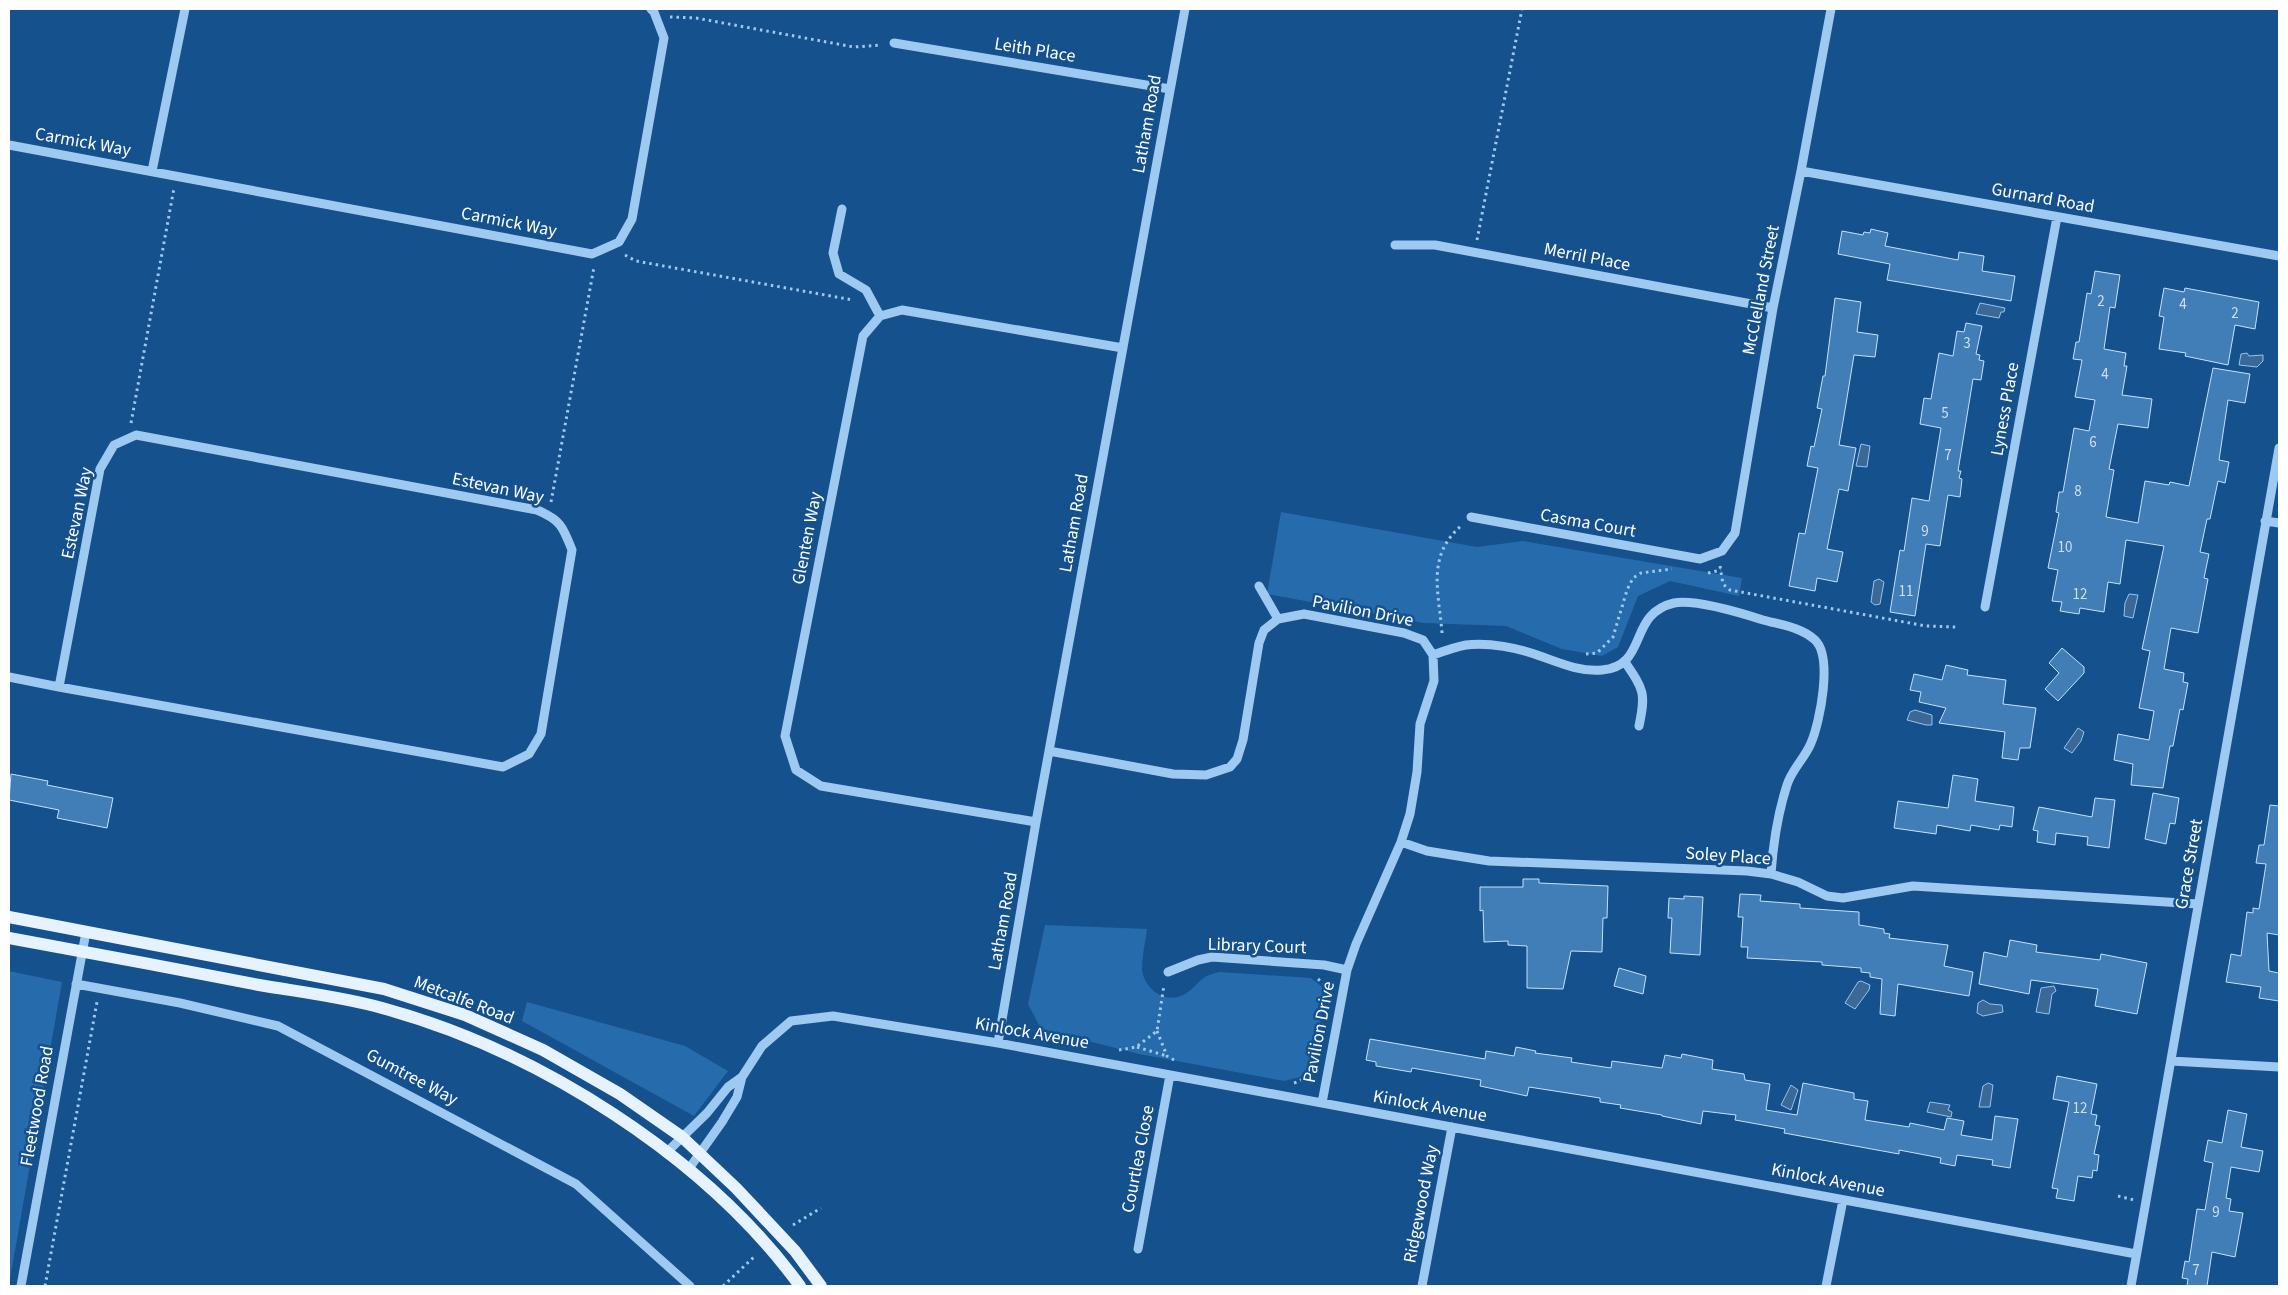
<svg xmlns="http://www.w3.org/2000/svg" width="2288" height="1295" font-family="'Source Sans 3',sans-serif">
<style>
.green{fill:#266cac}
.water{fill:#3b6895;stroke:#90c5f3}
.building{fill:#417eb8;stroke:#c5e1fc}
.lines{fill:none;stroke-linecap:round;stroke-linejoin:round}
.path{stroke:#9ec9f0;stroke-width:3;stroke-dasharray:2.5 4;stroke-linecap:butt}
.minor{stroke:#9ec9f0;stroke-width:9}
.major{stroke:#e7f2ff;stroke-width:12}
.labels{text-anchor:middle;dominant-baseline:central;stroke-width:5;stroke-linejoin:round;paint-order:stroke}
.number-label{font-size:15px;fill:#d0dfed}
.street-label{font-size:18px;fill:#fff;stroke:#14518d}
</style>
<rect width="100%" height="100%" fill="#14518d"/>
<path class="green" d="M1281,512L1477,547L1523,541L1742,578L1739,596L1670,581L1638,596L1618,647L1602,656L1562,649L1506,626L1424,623L1267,594Z
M1045,925L1147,929C1146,940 1140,964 1143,975C1149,993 1168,1004 1185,994C1201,984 1198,976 1220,972L1311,978L1321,986L1326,995L1311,1066L1300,1077L1284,1081L1139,1054L1041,1029L1028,1004Z
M9,971L62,982L9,1285Z
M527,1002L685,1046L728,1071L694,1116L522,1021Z"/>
<path class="water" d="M1980,303L2005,308L2004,312H2001L1999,318L1976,314Z
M2247,353L2249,356L2263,355V361L2257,367L2239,365L2241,354Z
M1861,444L1870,446L1867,467L1856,466Z
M1879,579L1884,582L1880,604L1875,605L1871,602L1874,581Z
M2129,594L2138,595L2133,618L2124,616L2125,603Z
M1915,710L1932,715V725H1926L1907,720L1910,712Z
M2078,728L2084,732L2081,741L2072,753L2064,748Z
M1861,981L1870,985L1869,990L1855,1009L1845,1003L1858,982Z
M2054,986L2056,991L2052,994L2049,1014L2036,1012L2041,988Z
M1983,1000L1990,1004L2002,1005L2003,1012L1983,1016L1977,1013L1978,1003Z
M1988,1083L1993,1085L1990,1107H1979L1983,1086Z
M1791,1085L1798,1090L1791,1110L1781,1105Z
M1930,1102L1950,1105L1948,1110L1952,1112L1951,1117L1927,1112Z"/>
<path class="building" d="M1871,229L1888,233L1885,246L1958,260L1959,252L1984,256L1982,271L2015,276L2011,301L1887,280L1890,264L1838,254L1842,231L1863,235L1864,232L1870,233Z
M2095,271L2120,275L2115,308L2110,307L2104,349L2126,353L2124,366H2127L2122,395L2152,399L2148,428L2118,424L2109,469L2114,470L2106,517L2138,523L2145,481L2169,485L2170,482L2189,486L2213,368L2250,374L2245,403L2228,400L2219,460L2229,462L2225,483L2218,481L2210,519H2207L2200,552L2209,554L2204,578L2208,579L2198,633L2171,628L2164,669L2184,673L2183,682L2188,683L2183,710L2180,709L2173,746H2170L2163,788L2131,785L2133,764L2114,760L2118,734L2149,740L2154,711L2139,708L2150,651L2142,649L2164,546L2126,540L2120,584L2108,582L2104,612L2080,608L2079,614L2060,611L2062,602L2052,601L2058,570L2048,568L2059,513L2056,512L2059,492H2063L2074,428L2089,431L2095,400L2075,397L2082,360L2073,359L2076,342H2079L2087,293L2091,294Z
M2164,288L2184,292L2185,288L2259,302L2255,329L2235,325L2228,365L2185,356L2186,353L2159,349L2164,317L2159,316Z
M1835,298L1861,302L1857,332L1878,335L1875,357L1854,355L1846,404L1839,445L1856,448L1848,491L1839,489L1827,549L1843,552L1837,582L1817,578L1815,591L1789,586L1799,533L1805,534L1818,468L1807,466L1811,446L1814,447L1822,409L1817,408L1823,376H1825Z
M1966,323L1982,326L1976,354L1980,355L1979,360L1984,361L1981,380L1973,379L1958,471H1961L1959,478L1962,479L1960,497L1948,495L1940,546L1926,544L1915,616L1890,612L1900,550L1904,551L1912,498L1929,501L1941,428L1920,424L1924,398L1931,399L1939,353L1953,356L1957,331L1964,332Z
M2062,648L2084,667V673L2058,701L2045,689L2059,673L2049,663Z
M1946,665L1968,670L1967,675L2006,680L2003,704L2036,708L2030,748H2020L2018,760L2002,758L2005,732L1939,723L1946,708L1919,702L1921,692L1910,690L1914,674L1942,680Z
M11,774L48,781L47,785L113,798L107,828L57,818L59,810L9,800Z
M1953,775L1978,779L1975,801L2014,807L2012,827L2000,825L1999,830L1971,825L1970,831L1937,825L1936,834L1894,828L1898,801L1948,808Z
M2153,793L2179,798L2175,824L2170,823L2166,844L2145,839Z
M2095,798L2115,800L2109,848L2087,845L2088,837L2056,833L2055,845L2037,842L2038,831L2033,830L2039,807L2092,817Z
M2270,805L2279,806V935L2267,933L2269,971L2279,973V1001L2259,998L2261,987L2226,982L2231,954L2241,956L2247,912L2253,913V908L2259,909L2266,864L2256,863L2259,845H2264Z
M1523,879H1539V883L1608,886L1607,918H1603L1602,952L1571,951L1563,989L1527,988V946L1508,945V941L1484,942L1483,910L1480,911V887H1523Z
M1740,894L1761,895L1760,901L1800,904V908L1859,912V925L1884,929V933L1890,934L1889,938L1948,945L1944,966L1973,972L1969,996L1898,984L1895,1016L1880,1014L1882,979L1870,977V973L1861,972V968L1822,965V962L1747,958L1748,947H1741L1743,917H1738Z
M1684,896L1703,897L1700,955L1670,953L1672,918H1668L1669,898L1684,899Z
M2010,940L2037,945L2036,952L2100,960L2101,954L2147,963L2137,1014L2095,1006L2098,989L2031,980L2029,994L1979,984L1984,952L2007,957Z
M1619,968L1646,976L1643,994L1614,986Z
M1370,1039L1485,1059L1486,1051L1514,1056L1516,1047L1536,1051L1535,1053L1572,1058L1571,1062L1611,1068L1612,1061L1662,1068L1665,1055L1681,1058L1682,1054L1713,1060L1712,1069L1744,1074L1745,1080L1770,1084L1766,1110L1797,1115L1803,1083L1854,1093V1099L1868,1101L1865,1120L1909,1127L1910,1123L1944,1130L1947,1118L1964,1121L1961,1135L1992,1140L1995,1116L2018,1119L2010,1168L1992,1165L1993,1160L1957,1155L1955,1166L1940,1163L1941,1158L1899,1150V1154L1784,1133L1785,1129L1735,1120L1736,1115L1703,1111L1701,1124L1662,1116V1115L1620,1108L1621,1105L1600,1102V1098L1529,1087L1527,1096L1480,1086L1481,1080L1412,1068L1411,1072L1376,1066V1062L1366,1060Z
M2057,1076L2097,1084L2091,1114L2097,1115L2095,1125L2100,1126L2094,1154L2099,1155L2097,1171L2093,1170L2092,1178L2078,1176L2074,1201L2056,1198L2058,1189L2052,1188L2069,1102L2053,1099Z
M2228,1110L2247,1114L2241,1147L2263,1151L2259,1172L2231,1167L2226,1198L2231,1199L2229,1211L2243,1213L2235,1257L2212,1252L2207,1286H2187L2188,1279L2182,1278L2185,1261L2189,1262L2197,1209L2205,1210L2213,1163L2204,1161L2208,1140L2222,1143Z"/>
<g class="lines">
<path class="path" d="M670,17L696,18L854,47L881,45
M1477,240L1522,9
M625,255L636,261L853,300
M131,423L174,188
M551,502L594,267
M1720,566L1723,584L1730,590L1926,626L1956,627
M1708,573L1721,570
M1442,633C1439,593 1426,556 1461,526
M1586,654L1597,653L1613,637L1627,590L1633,578L1641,573L1672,569
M1318,979L1325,985L1327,994
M1157,1031L1167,1056L1174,1060
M1137,1047L1167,1056
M1119,1050L1136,1047L1157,1031L1164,985
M1294,1083C1304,1080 1309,1074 1313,1064
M2118,1196L2134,1200
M793,1225L821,1208
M45,1286L97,1002
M723,1286L755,1256"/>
<path class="minor" d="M894,43L1170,89
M9,145L592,254L619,242L632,219L664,38L654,12L651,9
M152,171L185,9
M1801,171L2279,256
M842,209L833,253L839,274L866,290L880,316
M1395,245H1435L1773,308
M1471,517L1700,559L1722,551L1735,533L1773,308L1801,171L1831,9
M2265,521L2279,523
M1259,586L1278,619
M1985,607L2057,217
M1433,655C1444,651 1455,647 1466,645C1488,642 1519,648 1540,656C1560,663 1580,672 1602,670C1649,666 1627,614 1674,603C1696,599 1741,613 1763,620C1781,625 1801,627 1815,640C1833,657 1820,722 1811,743C1805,758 1792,769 1787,785C1778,813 1773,845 1771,874
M1625,662C1644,690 1646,693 1639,726
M9,677L59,687L503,767L529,754L541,734L572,550C563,527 561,520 537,510L136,435L114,445L100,469L59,687
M1049,751L1173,774L1206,775L1230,767L1237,759L1243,740L1259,643L1264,630L1278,619L1304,614L1404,633L1423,640L1433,655L1434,681L1420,724L1417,772L1410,814L1401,842L1356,944L1347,970L1322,1103
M1036,822L821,786L796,770L785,736L863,336L880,316L902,310L1123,348
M1401,842L1427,851L1489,861L1747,871L1771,874L1798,882L1827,896L1843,898L1913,886L2198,904
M1168,972L1198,960L1212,957L1324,965L1347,970
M76,984L180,1003L278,1026L576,1184L690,1286
M998,1043L1036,822L1185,9
M2171,1061L2279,1067
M666,1153L707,1113L728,1087L742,1077
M688,1170L722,1122L737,1097L742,1077L762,1046L791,1021L833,1016L998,1043L2136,1254
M1138,1249L1170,1075
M21,1286L86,932
M1422,1286L1452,1127
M1826,1286L1843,1200
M2131,1286L2279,448"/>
<path class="major" d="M9,917L384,989L465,1015L543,1050L620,1094L682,1137L736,1188L795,1251L821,1286
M9,938C92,953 176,969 259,985C300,992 343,997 382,1008C537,1050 705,1156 800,1286"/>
</g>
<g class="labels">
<g class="number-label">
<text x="2101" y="301">2</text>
<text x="2183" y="304">4</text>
<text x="2235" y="313">2</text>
<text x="1967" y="343">3</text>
<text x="2105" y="374">4</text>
<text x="1945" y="413">5</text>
<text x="2093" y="442">6</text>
<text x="1948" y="455">7</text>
<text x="2078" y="491">8</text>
<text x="1925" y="531">9</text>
<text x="2065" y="547">10</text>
<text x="1906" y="591">11</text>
<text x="2080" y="594">12</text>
<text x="2080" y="1108">12</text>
<text x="2216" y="1212">9</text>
<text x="2196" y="1270">7</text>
</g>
<g class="street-label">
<text transform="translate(1035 50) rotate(9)">Leith Place</text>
<text transform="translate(1147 124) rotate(-80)">Latham Road</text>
<text transform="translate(83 142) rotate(10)">Carmick Way</text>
<text transform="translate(2043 198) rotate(10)">Gurnard Road</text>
<text transform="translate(509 222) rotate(11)">Carmick Way</text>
<text transform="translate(1587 257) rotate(11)">Merril Place</text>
<text transform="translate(1761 290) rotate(-79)">McClelland Street</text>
<text transform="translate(2005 409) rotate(-80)">Lyness Place</text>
<text transform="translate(498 488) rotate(12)">Estevan Way</text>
<text transform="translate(77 513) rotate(-78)">Estevan Way</text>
<text transform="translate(1074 523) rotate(-80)">Latham Road</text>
<text transform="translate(1588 523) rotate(10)">Casma Court</text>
<text transform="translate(807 538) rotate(-79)">Glenten Way</text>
<text transform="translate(1363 611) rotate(11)">Pavilion Drive</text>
<text transform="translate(1728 856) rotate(4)">Soley Place</text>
<text transform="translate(2189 864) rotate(-80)">Grace Street</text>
<text transform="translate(1003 921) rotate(-80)">Latham Road</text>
<text transform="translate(1257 946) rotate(2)">Library Court</text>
<text transform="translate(464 1000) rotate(21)">Metcalfe Road</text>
<text transform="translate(1319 1032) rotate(-79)">Pavilion Drive</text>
<text transform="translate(1032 1033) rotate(10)">Kinlock Avenue</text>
<text transform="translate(412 1077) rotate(28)">Gumtree Way</text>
<text transform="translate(37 1106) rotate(-80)">Fleetwood Road</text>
<text transform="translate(1430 1106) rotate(10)">Kinlock Avenue</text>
<text transform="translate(1138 1159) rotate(-79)">Courtlea Close</text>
<text transform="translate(1828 1180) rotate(11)">Kinlock Avenue</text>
<text transform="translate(1421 1204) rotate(-79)">Ridgewood Way</text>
</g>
</g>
<rect width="2288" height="1295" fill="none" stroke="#ffffff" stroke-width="20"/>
</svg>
